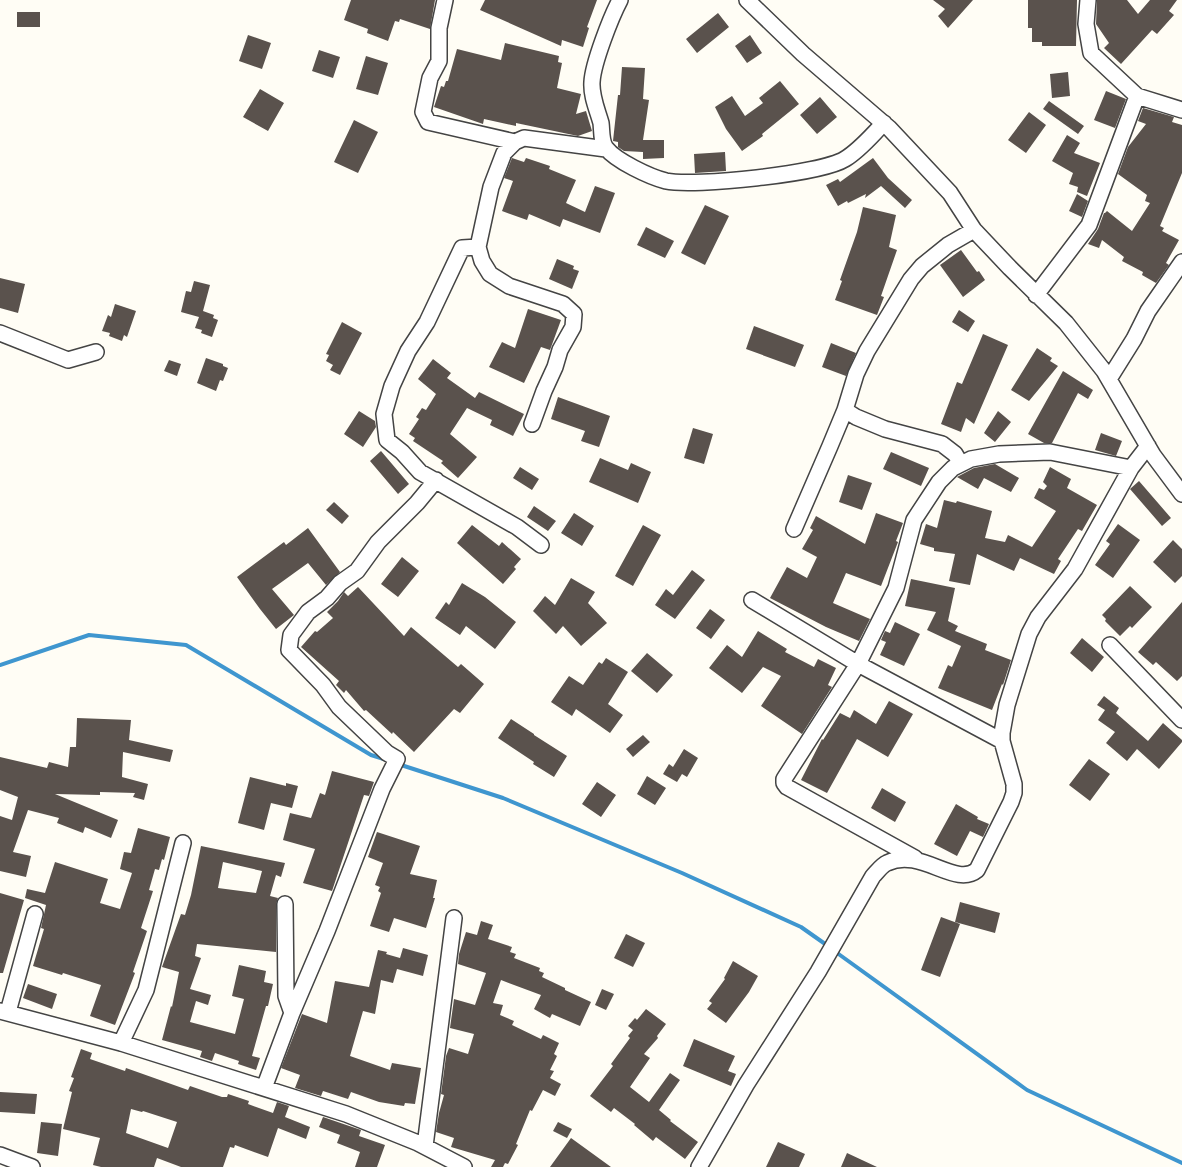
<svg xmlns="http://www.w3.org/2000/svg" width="1182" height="1167" font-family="'Crimson Pro',serif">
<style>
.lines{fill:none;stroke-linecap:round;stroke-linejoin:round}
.stream{stroke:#3f96cf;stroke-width:4}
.building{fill:#5a524d;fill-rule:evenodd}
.minor-casing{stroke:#444;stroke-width:18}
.minor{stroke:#fff;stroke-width:15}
</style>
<rect width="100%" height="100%" fill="#fffdf5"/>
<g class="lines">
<path class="stream" d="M0,665L89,635L186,645L371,755L387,760
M398,764L503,798L682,873L801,927L828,946
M833,950L1027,1090L1182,1163"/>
</g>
<path class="building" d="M351,0H435L430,29L400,19L399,22L395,21L388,41L367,33L368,29L344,20Z
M485,0H597L587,27L589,28L583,47L562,40L561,46L480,10Z
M933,0H973L948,28L938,16L945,9Z
M1028,0H1077L1076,46H1042V42H1032V28H1028Z
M1097,0H1127L1138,14L1150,0H1177L1169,11L1174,15L1157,34L1152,30L1121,64L1104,48L1109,43L1096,24Z
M17,12H40V27H17Z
M718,13L729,27L697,53L686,39Z
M248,35L271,43L262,69L239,61Z
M750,35L762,53L747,63L735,46Z
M505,43L559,56L558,62L562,63L557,88L581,94L576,114L586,111L592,131L578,136L516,123V126L484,119L483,124L434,107L441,86L444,87L446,81H448L457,49L501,60Z
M319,50L340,57L333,78L312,71Z
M366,56L388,63L378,95L356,89Z
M622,67L645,68L643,99L649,100L643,140H664V158L643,159V152L624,151L618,147V142L613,141L618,95H620Z
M1068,72L1070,96L1052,98L1050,74Z
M780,81L799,104L762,134L763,136L742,151L726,129L715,107L732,96L745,116L763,103L759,98Z
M260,89L284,103L268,131L243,117Z
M1106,91L1126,99L1115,128L1094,120Z
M820,97L837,117L817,134L800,115Z
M1049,101L1084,126L1078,134L1043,109Z
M1143,108L1174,117L1172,122L1182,125V173L1160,226L1164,228L1162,231L1179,240L1166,263L1169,265L1156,283L1142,275L1143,272L1122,261L1124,257L1102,240L1099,248L1088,244L1098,229L1104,213H1105L1107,211L1132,231L1150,203L1145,201L1147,195L1118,174L1128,147L1146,124L1138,121Z
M1029,112L1046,125L1026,153L1008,140Z
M354,120L378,132L358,173L334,162Z
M1067,135L1080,143L1074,153L1100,163L1087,196L1077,192L1078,187L1069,184L1073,173L1052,161Z
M725,152L726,171L695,173L694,154Z
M512,158L524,162L526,158L550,166L549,169L576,180L566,203L585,212L595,186L615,193L600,233L563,219L560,227L529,214L527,220L502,211L513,181L504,178Z
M873,158L888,178L912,200L905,208L881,186L865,198L866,194L848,203L847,201L838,206L826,185L838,179L840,182Z
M1077,194L1088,201L1082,217L1069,211Z
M705,205L729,216L705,265L681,253Z
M863,207L896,215L889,247L897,250L881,296L884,297L877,315L835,300L842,281L840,280L857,232Z
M646,227L674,241L665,258L637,245Z
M961,250L977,272L979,271L985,280L963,297L940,265Z
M557,259L574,266L573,269L579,271L572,289L549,279Z
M0,278L25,284L18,313L0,308Z
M194,281L210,285L203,311L214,315L213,318L218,320L212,337L201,333L202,330L195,328L199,317L181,312L186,291L191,292Z
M115,304L136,311L127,337L124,335L122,341L109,336L110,333L102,331L108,315L111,317Z
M528,309L561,320L550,350L541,347L524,383L489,367L502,342L515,348Z
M959,310L975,321L968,332L952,322Z
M342,322L362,333L340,375L330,370L333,365L326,361L329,355L326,354Z
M754,326L804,345L795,367L746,349Z
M983,334L1008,345L974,424L966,418L961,432L941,424L957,382L962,384Z
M831,343L856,353L846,376L822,367Z
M1037,348L1052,358L1050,361L1058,366L1029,401L1011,390Z
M206,358L223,364V366L228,368L223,381L220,380L216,391L197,383Z
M433,359L451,373L447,378L475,398L479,392L524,414L513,436L490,425L492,420L467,408L450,434L477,457L458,478L441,463L443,461L413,441L415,438L409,434L419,419L416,417L422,408L426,410L436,394L418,379Z
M169,360L181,364L177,376L164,371Z
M1063,371L1093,390L1088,399L1078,393L1052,443H1044L1028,434Z
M558,397L610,416L599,447L581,441L585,431L551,419Z
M359,411L375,421L376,427L363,447L344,434Z
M998,411L1011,422L995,442L984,433Z
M693,428L713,434L704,464L684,458Z
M1101,433L1122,441L1116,456L1095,450Z
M381,451L409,484L398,494L370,461Z
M891,452L929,468L921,486L883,469Z
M600,458L628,470L631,463L651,472L638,503L589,482Z
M995,464L1019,478L1011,492L984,478L978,489L957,477L974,468Z
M520,467L539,479L532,490L513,478Z
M1050,467L1071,479L1067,488L1097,505L1082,531L1078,529L1058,559L1061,561L1054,574L1020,558L1014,571L977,554L970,585L949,581L955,554L934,551V548L920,544L926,524L937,528L944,500L956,503L957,501L992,511L985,538L1005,542L1008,535L1032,547L1056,511L1034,498L1039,488L1044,490L1047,486L1043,482Z
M848,475L872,483L862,510L839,502Z
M1139,481L1171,518L1162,526L1130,489Z
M334,502L349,516L342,524L326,510Z
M534,506L556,521L548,531L527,517Z
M574,513L594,526L582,546L561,533Z
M876,513L903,523L896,541L898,542L881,586L846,573L833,603L870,619L859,641L826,627L770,598L787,567L807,578L817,557L802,549L813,530L810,528L816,516L865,544Z
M1118,524L1140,540L1113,578L1095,565L1110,544L1106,541Z
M472,525L499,546L502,542L521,559L514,567L516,569L503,584L457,543Z
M643,525L661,535L633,586L615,576Z
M308,528L340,572L326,585L308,563L272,589L294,615L276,629L260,609L237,577L284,542L286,545Z
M1173,540L1182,549V576L1175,583L1153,562Z
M402,557L419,571L398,597L381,584Z
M692,570L705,580L675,619L655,605L666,589L673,595Z
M571,578L595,592L588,603L607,623L581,646L563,626L556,634L533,611L545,596L555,605Z
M911,579L955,588L948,621L958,626L955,631L987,644L985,650L1011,660L1003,685L1002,684L992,710L938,688L948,665L952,667L961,646L927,630L936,612L905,606Z
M462,583L485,597L516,622L495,649L466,626L460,635L435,618L446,602L449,605Z
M1130,586L1152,607L1132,628L1130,626L1120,636L1105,621L1106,619L1102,615Z
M358,587L404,636L411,627L458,667L461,664L484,684L460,713L454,709L414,752L393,732L392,734L366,710L364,711L346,690L344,693L336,685L339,681L301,647L315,631L317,632L333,618L327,612L338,601L344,592L348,596Z
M1182,602V676L1177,681L1156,662L1153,665L1138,652Z
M710,609L725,620L711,639L696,628Z
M895,622L920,634L904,666L880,655L886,642L881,640L885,631L890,633Z
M758,631L787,649L785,652L814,667L818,659L836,668L828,685L832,687L802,734L761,706L781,676L763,667L742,693L709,668L727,645L742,657Z
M1082,638L1104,657L1092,672L1070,653Z
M647,653L673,675L657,693L631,671Z
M606,658L628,672L608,704L623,715L610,733L576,709L572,716L551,702L569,676L583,685L599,662L602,664Z
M1104,696L1119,708L1116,713L1148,741L1163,723L1182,740V742L1159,769L1137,749L1127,761L1106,743L1115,732L1098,720L1105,710L1097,705Z
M889,701L913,714L888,757L857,739L827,793L801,780L822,739L823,740L840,713L850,718L854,710L876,724Z
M77,718L131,720L129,740L173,750L170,762L123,752L122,777L148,784L144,800L133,797L135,793L100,792V795L55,794L118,820L111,838L85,827L83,833L57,823L59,818L28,810L13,852L31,856L26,877L0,871V816L12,820L18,797L0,790V757L47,768L49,762L68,767L70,747H76Z
M511,719L534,734V735L567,756L554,777L533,764L534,762L498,738Z
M643,735L650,742L633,757L626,749Z
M684,749L698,758L687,777L682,774L677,782L663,774L669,764L673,767Z
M1089,759L1110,774L1090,801L1069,785Z
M332,771L374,782L369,796L364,795L332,891L303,883L315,849L283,840L290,813L311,818L320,793L325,795Z
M647,776L666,788L655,805L637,794Z
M250,777L286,786V783L298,786L292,808L271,803L264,830L238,823Z
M597,782L616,795L601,817L582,804Z
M882,788L906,802L895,822L871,808Z
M956,804L978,817L977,819L989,824L983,837L970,831L957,856L934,844Z
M138,828L170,837L164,860L162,859L159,870L155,869L149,890L153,891L141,928L147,931L133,972L135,973L115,1025L90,1016L101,985L63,973L62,975L33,966L44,929L41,928L46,905L25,898L27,889L45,893L55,862L108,879L100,903L120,909L132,873L120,869L124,852L131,853Z
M377,832L420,846L410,874L437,880L433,898H435L426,928L394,918L389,932L370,926L381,893L378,891L380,887L375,885L383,863L368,857Z
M201,846L285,863L281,877L276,875L270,896L278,898L276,904V952L197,944L195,956L201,958L190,989L211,995L208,1005L196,1001L190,1022L235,1034L244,999L232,996L239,965L266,971L264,982L273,984L268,1006H266L252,1056L260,1058L256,1070L238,1064L239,1061L215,1053L212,1061L200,1057L202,1051L162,1040L171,1006L172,1007L179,972L162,967L181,914L185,915L191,895ZM223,862L262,871L256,893L218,888Z
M0,893L24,900L3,973H0Z
M960,902L1000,913L995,933L955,922Z
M941,917L960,924L940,977L921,970Z
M481,921L493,925L488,939L512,947L510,952L516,954L514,958L540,968L539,971L544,973L542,977L565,988V990L591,1002L580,1026L552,1014L550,1018L534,1009L541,995L501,980L493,1003L503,1005L500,1015L514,1021L512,1025L541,1039L543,1035L559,1043L554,1054L557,1056L550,1070L554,1071L550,1078L561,1084L555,1096L543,1090L532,1111L530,1110L516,1144L518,1145L508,1164L505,1163L503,1167H491L495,1160L451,1147L454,1138L436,1132L439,1113L444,1095L441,1094L446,1056L449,1048L468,1054L474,1034L450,1028L454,999L475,1005L486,973L458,964L459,954L466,932L477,935Z
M626,934L645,943L633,967L614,958Z
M403,948L428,955L423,976L397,969L393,983L381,980L375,1014L363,1011L350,1056L390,1070L392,1063L421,1068L415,1104L405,1103L404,1106L379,1102L351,1092L348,1099L323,1091L321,1096L295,1088L300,1075L281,1068L302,1014L327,1023L335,981L369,987L378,950L387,952L386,954L400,958Z
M733,961L758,976L749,992L726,1023L707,1009L712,1003L709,1001L725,979L724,978Z
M28,984L57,994L52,1009L23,998Z
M602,989L614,994L606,1010L595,1005Z
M646,1009L666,1024L657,1036L658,1038L644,1054L650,1058L630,1087L649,1102L670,1073L680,1080L659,1110L671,1120L670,1121L698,1142L685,1159L656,1137L653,1141L634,1125L635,1124L614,1108L611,1112L590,1096L613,1066L611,1064L630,1038L628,1036L633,1030L628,1026L635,1018L637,1020Z
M694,1039L735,1056L728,1071L736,1074L731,1086L683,1066Z
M81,1049L92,1053L90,1059L125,1071L126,1068L188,1090L190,1086L222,1097H227L228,1094L249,1101L248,1104L273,1113L277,1102L289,1106L285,1117L310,1127L306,1139L278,1128L268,1157L235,1145L234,1148L230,1147L223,1167H181L157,1158L154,1167H101L93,1165L100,1138L63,1129L72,1092L69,1091L74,1078L71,1077ZM131,1109L142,1112L143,1111L177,1122L168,1148L126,1133Z
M0,1092L37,1094L35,1114L0,1112Z
M323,1117L361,1130L359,1136L385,1145L377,1167H355L360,1152L337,1143L340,1135L319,1127Z
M41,1122L62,1124L58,1156L37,1153Z
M558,1122L572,1129L567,1138L553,1131Z
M571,1138L611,1167H550Z
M778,1142L805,1154L799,1167H766Z
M847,1153L877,1167H841Z"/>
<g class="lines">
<g class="minor-casing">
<path id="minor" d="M445,0L439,28V61L430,78L423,112L428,122L515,142
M620,0C611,17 593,63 592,82C591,96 597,109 601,123C602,130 601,142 606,148C616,161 650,177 666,181C694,187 821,174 845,159C860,150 872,135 884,123
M747,0L803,54L889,128L950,193L974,230L1010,268L1066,323L1104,371L1153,455L1182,494
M1137,96L1182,110
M478,247L462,248L427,322L408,351L392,386L384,414L387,440L402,452L420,472L517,527L541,545
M1036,295L1089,225L1137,96L1091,53L1086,24L1088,0
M0,333L68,360L96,352
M1109,379L1134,339L1148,311L1182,262
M845,410L856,417L885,429L942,444L955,454L961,464
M532,424L544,391L555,367L560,350L573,327L574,314L563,304L509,286L490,274L482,261L478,247L491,187L504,153L515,142L524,138L606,149
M794,529L830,446L845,410L856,374L867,351L911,279L922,266L948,245L974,230
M752,600L858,664L1002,741
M1110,645L1182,720
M915,858L787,787L784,783V779L858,664L896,588L914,520L939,482L953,468L971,459L999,454L1050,452L1131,468
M0,1011L121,1043L346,1114L418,1143L464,1167
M8,1012L35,914
M292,1013L327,931L382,789L397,759L387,753L339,707L323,685L289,650L291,635L308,612L327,598L340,583L357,571L378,542L417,503L436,480
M121,1043L146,990L183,843
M264,1088L292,1013L286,996L285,904
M425,1146L454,918
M0,1155L32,1167
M699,1167L746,1085L818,972L873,876C877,872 882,865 887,863C921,847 955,888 977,870L1011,802L1014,793V784L1002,741V733L1007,705L1029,634L1038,617L1075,569L1131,468L1148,446"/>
</g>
<use href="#minor" class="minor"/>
</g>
</svg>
